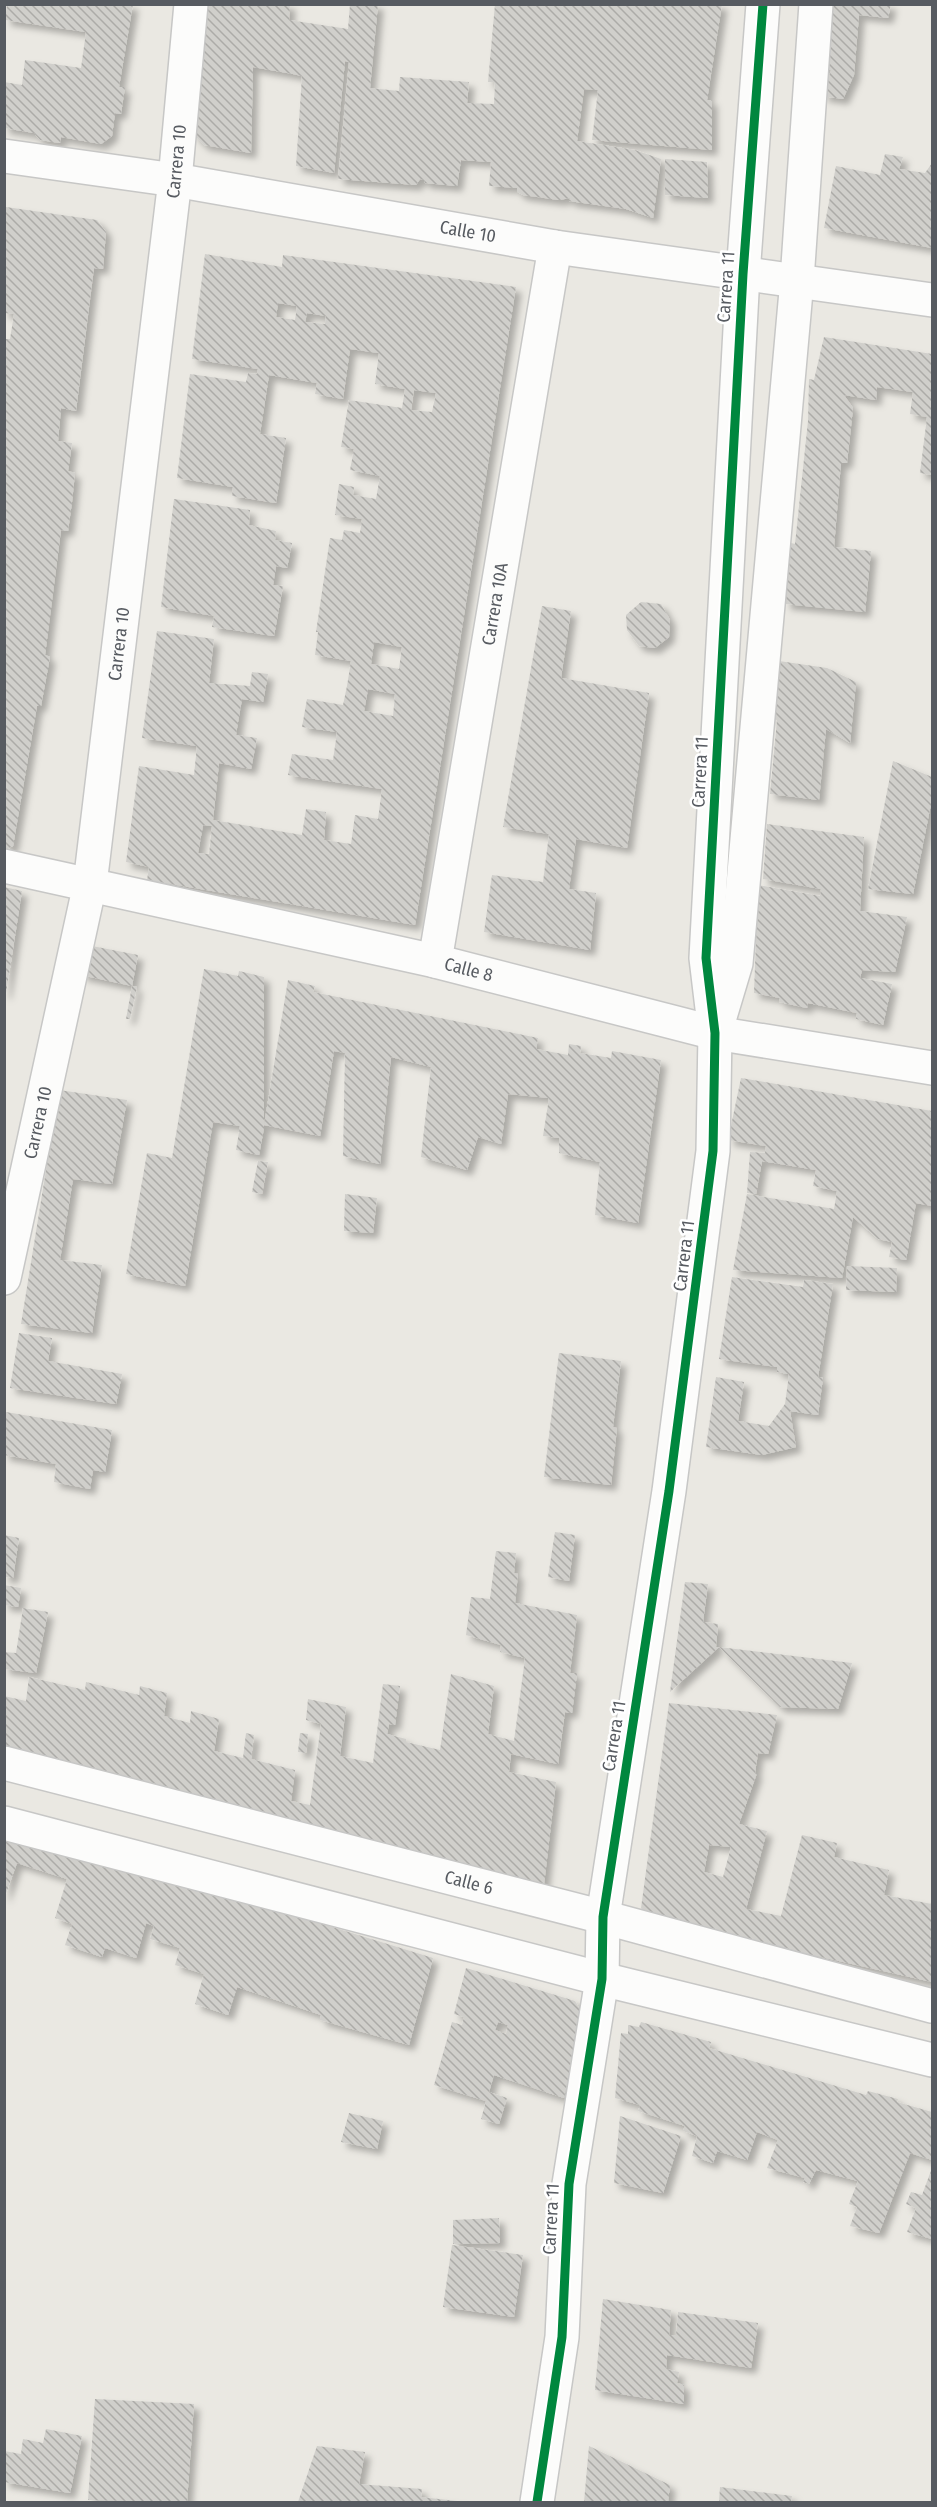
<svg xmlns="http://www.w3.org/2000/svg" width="937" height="2507" font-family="'Fira Sans Condensed',sans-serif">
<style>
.building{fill:url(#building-back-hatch);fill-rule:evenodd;filter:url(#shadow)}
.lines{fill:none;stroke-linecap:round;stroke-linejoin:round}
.minor-casing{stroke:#c7c7c6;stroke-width:36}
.minor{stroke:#fcfcfb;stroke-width:33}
.cycleway-casing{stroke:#fff;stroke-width:13}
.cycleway{stroke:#00873e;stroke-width:9}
.labels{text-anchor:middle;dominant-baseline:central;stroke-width:5;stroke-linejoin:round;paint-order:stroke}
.street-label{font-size:18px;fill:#575b61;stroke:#fff}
</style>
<defs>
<pattern id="building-back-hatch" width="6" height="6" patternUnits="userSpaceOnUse" patternTransform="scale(1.5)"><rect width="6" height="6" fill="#d0cfcb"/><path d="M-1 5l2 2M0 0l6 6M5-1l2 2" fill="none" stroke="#acaba8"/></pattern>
<filter id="shadow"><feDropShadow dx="5.5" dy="5.5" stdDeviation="3" flood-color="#0004"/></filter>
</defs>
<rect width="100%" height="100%" fill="#eae8e2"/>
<path class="building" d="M7,4H133L119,87H125L121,114L115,113L112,136L101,144L61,137L60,143L40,140L34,133L4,128V82L22,85L25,60L81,68L86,32L5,20Z
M196,4H290L289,20L348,29L350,4H378L370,88L399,91L400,77L469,82L467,103L494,104L495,82H488L495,4H722L707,100H712V150L592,140L598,90L584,89L577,141L635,150L661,159L653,218L626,209L569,201L570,198L559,200L523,195L517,192V188L489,186L491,162L461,160L457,186L425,183L424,180L420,179L416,185L338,179L349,62L345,61L334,173L296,166L302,76L293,74L253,67L251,153L204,145L193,134Z
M823,4H891L888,18L859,15L854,75L843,99L822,96L831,70L816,69Z
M885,154L903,157L899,169L925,173L932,163V248L824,228L836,166L880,175Z
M665,159L707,162L708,198L665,195Z
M6,207L97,220L106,232L103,269L94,268L76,411L61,408L58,441L72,443L68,471L75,473L72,502L68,531L61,530L45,655L50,657L41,706H37L13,846L4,851V339H10L14,314L4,313Z
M205,254L282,267L283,255L516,287L415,925L147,880L149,867L126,862L139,766L194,775L197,746L142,738L157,631L214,639L209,683L250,686L252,672L268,674L263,702L242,699L238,722L236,735L257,738L251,769L219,763L213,820L302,835L306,809L326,812L324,840L351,844L355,815L378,819L382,789L288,775L292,754L333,760L337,732L302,727L307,699L343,705L347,686L351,661L315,655L318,632H316L330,538L342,540L344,530L360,533L362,519L335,515L339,484L354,487L353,495L376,499L380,476L350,470L354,449L341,447L349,400L402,408L405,389L375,384L379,353L350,349L343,399L315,394L317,383L269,375L260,434L286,438L276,503L232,496L233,487L177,478L190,374L246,382L248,373L257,374L258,369L192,359ZM278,303L297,306L295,320L276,317ZM307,313L326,316L325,324L305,322ZM414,390L436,393L432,412L411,410ZM374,642L402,647L399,669L371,664ZM368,689L395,694L393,716L364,711ZM203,825L212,826L209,854L198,853Z
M824,337L932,354V475L920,473L927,417L910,414L913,392L877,387L876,400L844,395L853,408L847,463H841L834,547L871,551L865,612L785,604L791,543L795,544L808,421L809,379L814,380Z
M174,499L250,510L249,525L276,531L275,540L292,543L287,568L276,566L273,585L283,586L274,636L212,627L214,616L161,607Z
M641,602L661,604L670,620L669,637L655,648L639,646L627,630L626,615Z
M542,606L571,611L561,678L649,693L627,848L576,839L569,889L596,893L590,950L484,932L492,875L543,882L549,834L503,827Z
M779,661L827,668L856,682L850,743L826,729L819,800L770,794L777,720L772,719Z
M893,761L932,777V799L913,894L868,889Z
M767,824L864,837L860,911L907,917L895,972L862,970L860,978L892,984L883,1025L856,1019L857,1013L808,1003L807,1008L779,1002L780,998L754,993L758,885L820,896L821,889L763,879Z
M4,887L22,891L6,994H4Z
M87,945L138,955L132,986L137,987L130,1019H126L132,986L81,975Z
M204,969L238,976L239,971L264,977V1128L259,1155L236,1150L240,1126L213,1122L185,1286L126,1274L147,1153L172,1158Z
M288,980L315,986L313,992L538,1038L536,1049L568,1055L569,1044L581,1046L580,1053L611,1058L612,1051L661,1060L638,1223L595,1215L600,1162L559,1153V1138L543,1136L549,1098L508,1094L501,1144L478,1137L467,1170L421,1157L431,1067L391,1057L380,1164L343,1156L345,1053L334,1051L320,1136L264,1125Z
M741,1078L932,1111V1206L916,1203L906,1260L889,1257L892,1242L878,1239L853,1217L842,1278L733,1270L747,1194L834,1209L837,1191L813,1186L816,1170L762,1161L756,1194L747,1193L750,1152L765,1153L766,1146L728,1140Z
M59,1090L127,1100L112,1184L73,1179L60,1260L102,1265L92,1333L21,1324Z
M258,1161L268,1162L262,1194L252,1192Z
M345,1194L377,1198L373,1233L344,1231Z
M847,1266L897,1268L896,1292L846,1290Z
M732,1277L803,1287L804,1280L833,1284L818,1377L823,1378L818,1415L790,1411L796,1447L762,1455L706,1447L716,1377L744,1382L738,1421L769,1426L785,1404L789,1374L777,1372V1367L719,1359Z
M19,1333L52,1338L48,1361L122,1374L116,1404L10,1388Z
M559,1353L621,1361L613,1427L617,1428L611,1485L544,1477Z
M6,1412L112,1430L105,1472L93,1470L90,1489L54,1482L56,1464L4,1455Z
M555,1532L575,1535L569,1581L548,1577Z
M4,1535L19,1538L13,1578L4,1577Z
M496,1551L516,1553L514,1573L518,1574L515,1603L577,1615L570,1673H577L572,1713L565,1712L558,1764L511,1754L509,1772L556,1782L543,1893L4,1759V1696L26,1701L29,1677L85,1690L86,1682L139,1695L140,1686L167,1693L164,1716L190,1723L191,1711L219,1719L214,1751L243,1758L246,1733L254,1735L251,1759L295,1770L291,1801L310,1805L321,1724L306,1720L308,1699L346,1707L340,1756L373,1763L383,1684L400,1686L395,1725L389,1724L387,1734L406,1739V1742L440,1750L451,1674L494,1686L488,1734L514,1741L525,1658L500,1652L501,1645L466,1635L471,1597L490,1599Z
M685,1582L708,1584L703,1622L718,1624L716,1647H719L670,1692Z
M4,1585L21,1588L18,1607L4,1605Z
M23,1608L48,1612L36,1673L4,1669V1652L16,1653Z
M719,1647L852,1663L838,1709L780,1707Z
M669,1703L777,1715L768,1754L758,1753L755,1773H757L739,1824L767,1831L746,1909L781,1916L802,1835L837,1843L834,1857L889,1870L884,1895L932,1904V1982L649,1918L641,1908ZM709,1845L731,1847L723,1877L704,1872Z
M300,1733L308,1734L306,1753L298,1752Z
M4,1826L433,1958L409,2045L320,2020L321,2015L237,1987L228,2015L195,2004L204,1974L175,1965L180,1948L150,1939L154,1926L146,1923L136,1958L105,1948L102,1957L65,1945L72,1924L55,1918L67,1879L17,1863L4,1899Z
M466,1968L575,2001L582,2013L564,2098L494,2075L489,2092L507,2098L499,2124L481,2119L486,2101L434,2085L452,2022L462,2025L464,2017L454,2014ZM498,2022L508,2025L506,2034L495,2030Z
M641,2022L711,2042L709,2048L866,2095L868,2091L898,2099L897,2102L932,2112V2160L910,2153L879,2233L850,2226L857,2207L849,2204L858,2181L816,2170L809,2184L803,2182L805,2178L767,2168L778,2140L757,2132L747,2160L717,2151L713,2163L692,2156L697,2136L683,2131L685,2126L638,2111L640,2105L615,2098L621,2033L628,2034V2025L639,2027Z
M349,2113L383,2121L377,2149L341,2142Z
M620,2116L681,2136L663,2193L614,2183Z
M932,2168V2239L907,2232L916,2208L906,2204L911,2192L922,2195Z
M499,2218L500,2243L453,2244V2220Z
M452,2245L523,2255L514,2317L443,2307Z
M603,2299L671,2310L669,2335H676L678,2312L758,2323L751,2368L667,2355L666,2369L679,2372L677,2383L684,2385V2404L595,2390Z
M95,2399L194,2404L187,2502L88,2500Z
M46,2429L82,2436L70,2493L4,2482V2451L21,2454L23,2439L43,2443Z
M317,2446L365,2452L359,2484L422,2489L421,2497L466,2502H298Z
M589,2446L670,2485L668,2502H584Z
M720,2487L792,2496L791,2502H719Z"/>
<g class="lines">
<g class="minor-casing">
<g id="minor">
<path id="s1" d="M4,156L175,180L555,247L932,300"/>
<path id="s2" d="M4,866L435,961L715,1033L932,1068"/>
<path id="s3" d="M435,961L555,247"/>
<path d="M719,1020L736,963L797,280L816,4"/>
<path id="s4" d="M4,1278L90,884L175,180L191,4"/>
<path id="s5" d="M4,1763L603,1917L932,2006"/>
<path d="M4,1823L602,1979L932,2060"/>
<path d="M537,2502L562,2337L569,2184L602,1979L603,1917L669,1491L713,1151L715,1033L706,958L743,274L763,4"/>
</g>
</g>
<use href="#minor" class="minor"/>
<g class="cycleway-casing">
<path id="cycleway" d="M537,2502L562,2337L569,2184L602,1979L603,1917L669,1491L713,1151L715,1033L706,958L743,274L763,4"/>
</g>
<use href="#cycleway" class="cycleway"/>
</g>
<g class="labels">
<g class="street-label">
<text stroke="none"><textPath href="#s4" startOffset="1131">Carrera 10</textPath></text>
<text stroke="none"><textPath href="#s1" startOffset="470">Calle 10</textPath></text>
<text transform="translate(726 287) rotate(-86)">Carrera 11</text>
<text stroke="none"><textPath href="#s3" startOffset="362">Carrera 10A</textPath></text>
<text stroke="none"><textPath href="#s4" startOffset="645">Carrera 10</textPath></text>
<text transform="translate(700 772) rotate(-87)">Carrera 11</text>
<text stroke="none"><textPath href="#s2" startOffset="476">Calle 8</textPath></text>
<text stroke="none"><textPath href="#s4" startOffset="159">Carrera 10</textPath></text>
<text transform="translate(684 1256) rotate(-83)">Carrera 11</text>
<text transform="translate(614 1736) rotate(-81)">Carrera 11</text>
<text stroke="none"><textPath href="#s5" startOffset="480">Calle 6</textPath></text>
<text transform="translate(551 2219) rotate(-87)">Carrera 11</text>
</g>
</g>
<rect width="937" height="2507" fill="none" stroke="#575b61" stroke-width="12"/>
</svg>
